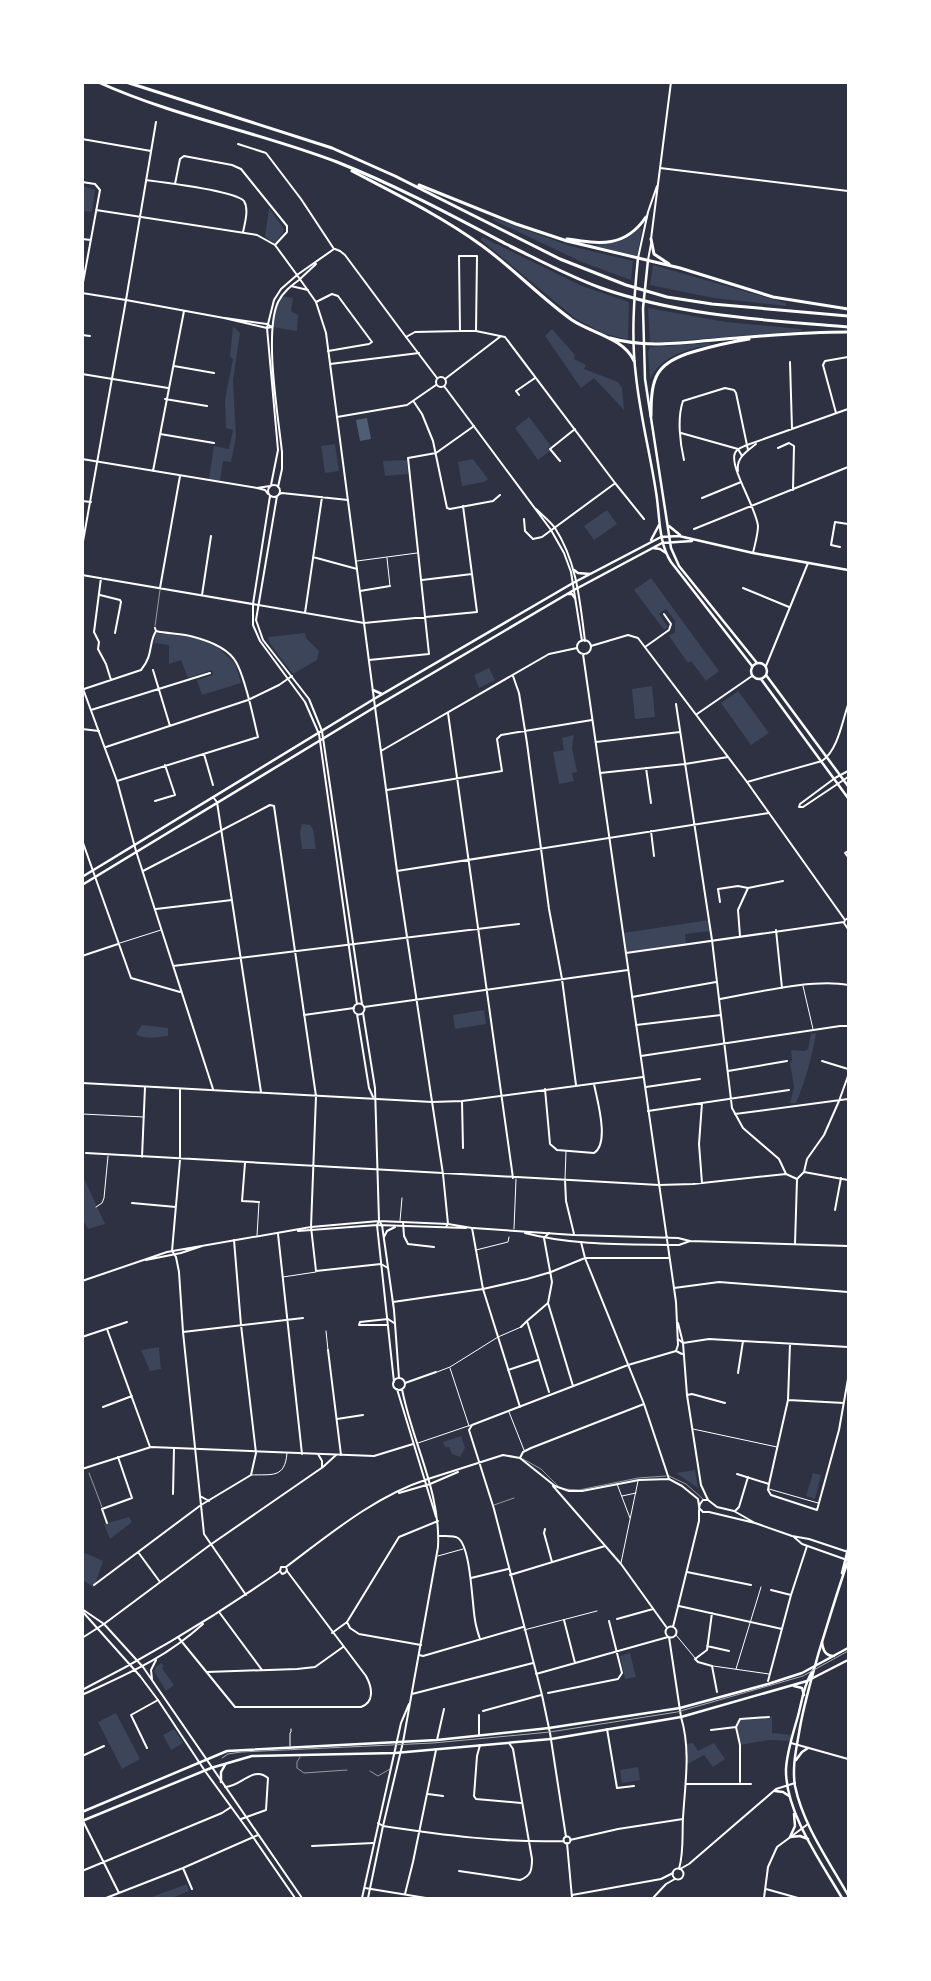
<svg xmlns="http://www.w3.org/2000/svg" width="931" height="1981" font-family="'PT Serif',serif">
<style>
.green{fill:#3c4559}
.water{fill:#4f5d75}
.lines{fill:none;stroke-linecap:round;stroke-linejoin:round}
.service{stroke:#fff;stroke-width:0.5}
.pedestrian{stroke:#fff;stroke-width:1}
.minor{stroke:#fff;stroke-width:2}
.tertiary{stroke:#fff;stroke-width:2}
.secondary{stroke:#fff;stroke-width:2.5}
.primary{stroke:#fff;stroke-width:2.5}
.motorway{stroke:#fff;stroke-width:3}
.tram{stroke:#abadb3;stroke-width:1}
</style>
<rect width="100%" height="100%" fill="#2d3142"/>
<path class="green" d="M83,186L95,190L92,212L83,211Z
M269,208L284,229L282,234L275,243L265,237Z
M494,218L570,246L633,261L631,280L582,262L493,220Z
M639,228L642,229L637,256L594,246C610,239 623,247 639,228Z
M482,237L582,286L629,302L628,340L603,333L576,319L481,240Z
M653,265L786,303V306L713,298L650,285Z
M281,296L293,298L291,311L298,315L297,331L272,327L277,306Z
M648,308L726,322L801,329L802,331L650,343Z
M233,326L240,333L233,380L236,437L231,462L223,461L220,481L209,479L214,446L229,449L233,430L226,428L225,400L233,359L230,357Z
M552,329L575,355L574,359L586,365L584,369L618,382L622,388L624,410L594,378L581,388L545,336Z
M710,343L711,345C686,349 663,355 650,379L648,352L650,347Z
M529,417L551,446L548,448L550,451L538,460L515,428Z
M335,444L339,471L325,473L321,446Z
M473,459L488,479L484,482L462,486L458,462Z
M407,460L408,474L385,476L383,461Z
M607,510L617,524L594,540L584,526Z
M651,578L719,671L706,681L691,661L688,663L669,636L675,632V621L666,609L659,614L668,627L664,630L634,590Z
M156,633L192,637L215,645L235,663L241,683L202,695L197,680L213,675L212,670L188,678L181,660L169,664V645L154,643Z
M305,633L306,638L319,651L317,660L293,674L270,644L268,637Z
M489,668L495,680L479,688L474,675Z
M652,686L655,717L635,719L632,689Z
M738,691L769,733L751,745L721,703Z
M574,735L572,748L577,772L572,773L574,781L559,784L553,752L564,750L562,738Z
M302,824L310,825L313,829L316,849H302L300,832Z
M709,920L710,931L685,934L686,944L626,953L623,933Z
M484,1010L486,1024L455,1029L453,1015Z
M142,1025L168,1028V1036C160,1037 142,1040 136,1034Z
M816,1033C812,1057 806,1080 796,1103H790L794,1087L790,1063L792,1060L791,1050L805,1051L808,1049L811,1034Z
M82,1174L105,1224L88,1229L83,1220Z
M159,1347L161,1369L150,1371L141,1350Z
M461,1436L465,1448L460,1457L452,1454L449,1447H445L443,1442Z
M695,1470L698,1488L676,1473Z
M813,1473L821,1475L815,1499L806,1496Z
M129,1517L132,1522L110,1539L104,1524Z
M83,1552L103,1561L94,1588L83,1580Z
M630,1653L636,1677L625,1679L620,1656Z
M161,1663L164,1666L162,1668L174,1685L166,1691L154,1671L156,1667Z
M116,1713L140,1759L122,1769L98,1722Z
M772,1717V1733L792,1735L791,1741L769,1740L740,1745C739,1737 734,1725 740,1719Z
M174,1729L183,1743L171,1750L163,1735Z
M693,1743L698,1751L714,1743L725,1759L713,1767L704,1755L686,1765V1744Z
M638,1767L640,1780L622,1783L620,1770Z
M187,1884L189,1891L172,1898H149Z"/>
<path class="water" d="M367,418L371,439L360,441L356,420Z"/>
<g class="lines">
<path class="service" d="M155,626L160,590
M523,1459L541,1469L558,1486
M89,1473L102,1507
M669,1476L686,1484L703,1499
M565,1489L579,1490L638,1478L666,1476
M494,1505L514,1498
M300,1757L297,1762V1768L304,1773L347,1770
M370,1771L378,1776L390,1769"/>
<path class="pedestrian" d="M387,558L390,586
M357,561L417,553
M120,943L161,930
M803,986L813,1029
M82,1114L144,1117
M565,1180L566,1151
M96,1207L102,1203L104,1198L108,1156
M400,1221L402,1198
M514,1229L516,1179
M257,1236L259,1202
M476,1250L508,1242L509,1237
M283,1277L316,1272
M326,1331L328,1350
M450,1368L469,1426
M437,1372L450,1367L498,1337L521,1327
M509,1412L524,1450
M693,1429L777,1447
M418,1443L471,1425
M251,1475C272,1474 285,1479 287,1453
M617,1484L630,1518
M769,1489L818,1503
M622,1496L636,1493
M438,1556L463,1549
M621,1563L638,1481
M524,1630L597,1611
M676,1635L695,1658
M713,1666L769,1674
M736,1669L761,1587
M290,1746V1733L291,1732V1729"/>
<path class="minor" d="M82,139L151,151
M238,144L266,153L301,199L334,249
M660,168L848,191
M146,180C162,182 236,191 244,201C249,209 245,223 243,232
M82,182L95,184L100,190L82,288
M175,184L180,159L184,156L232,165L241,169L287,226V232L275,245
M96,210L257,235L275,245L297,275L334,249
M82,239L91,240
M651,239L671,82
M335,249L340,251L345,255L406,337L415,332L460,331
M638,258L648,212L657,186
M648,260L651,244
M300,279L316,264
M82,293L126,300L156,122
M316,302L332,294L338,296L372,342L369,344L328,351
M476,331L477,256H459L460,331H476L505,337L615,483L644,519
M82,335L90,336
M790,362L792,429
M330,364L419,353
M174,366L214,373
M82,374L168,388
M445,379L501,336
M519,395L516,391L535,378
M165,399L207,406
M414,402L422,414L433,441L447,508L450,509L493,501L500,495
M836,413L823,365L825,361L848,357
M337,417L407,405L436,385
M681,433L738,449L742,456
M160,434L214,443
M778,448L789,443L794,446L793,490
M82,459L257,488
M684,460C680,443 677,418 683,401L725,388L734,390L736,393L748,450
M560,461L550,449L575,429
M153,471L184,311
M738,471C736,458 746,452 756,444
M268,494L265,490L257,488L270,486
M279,494L282,493L348,500
M702,498L741,482
M82,501L91,502
M524,519L525,531L533,539L542,537L614,484
M694,529L848,467
M840,547L831,545L835,522L848,524
M753,553C755,544 758,534 758,526C756,507 729,467 735,453C737,448 743,447 747,445L848,409
M313,557L357,569
M82,575L364,623L477,612L463,506
M101,578L94,632L99,642L98,649L106,664L111,680
M422,580L472,574
M160,588L180,476
M743,588L789,607
M360,591L390,586
M100,595L120,600L121,602L115,633
M202,595L211,536
M305,613L322,497
M645,647L669,630L671,624L664,614
M369,660L429,654L408,458L436,453L474,426
M153,670L170,726
M513,676L519,693L527,743L549,909L562,979L576,1085
M84,689L141,670C154,654 148,644 156,631
M676,704L712,940L732,1108L743,1128L779,1159L786,1174L797,1179
M375,707L397,871L443,1174L448,1224L446,1227
M91,710L210,673
M448,713L513,1178
M82,729L99,731
M596,742L680,732
M106,747L248,700L279,685L292,676
M381,751L549,654L577,648
M204,754L213,785
M646,768L651,803
M848,771L835,778L800,804L799,807H803L848,777
M600,773L685,764L728,757
M117,781L258,737C253,717 246,679 236,662C228,648 209,641 194,637C182,633 168,634 156,631L155,628
M747,782L822,761C838,750 842,722 848,705
M387,790L502,771L497,739L501,735L592,720
M213,797L217,802L261,1092
M155,801L175,795L165,765
M651,831L654,856
M82,840L131,978L180,992
M136,851L213,1089
M848,851L845,853L848,857
M143,871L270,805L274,806L316,1096L311,1227L316,1271L381,1264L388,1268
M397,871L769,813
M748,888L783,881
M720,902L718,889L738,886L748,888L738,910L740,936
M156,909L232,900
M776,930L782,988
M82,956L118,944
M173,966L519,924
M632,997L716,982
M720,999C755,993 814,978 848,985
M364,1007L628,970
M304,1015L354,1008
M636,1025L721,1015
M641,1056L840,1026H848
M822,1061L848,1069
M728,1071L787,1061
M82,1083L432,1102L462,1101L643,1077
M646,1087L700,1079
M545,1089L550,1144L557,1150L594,1153C610,1143 597,1100 594,1084
M462,1101L463,1148
M702,1103L699,1144L702,1183
M648,1111L789,1090
M735,1114L848,1099
M86,1153L659,1185L693,1184L786,1174
M142,1157L145,1087
M245,1163L242,1201L259,1202
M804,1172L848,1180
M797,1179L804,1172L807,1159L824,1135L839,1101L848,1076
M565,1180L566,1201L574,1234
M132,1203L176,1207
M835,1210L841,1178
M403,1222L404,1236L408,1244L434,1247
M472,1228L483,1289L520,1407
M549,1233L544,1238L552,1282L548,1303L573,1386
M278,1234L302,1454
M581,1242L585,1258L644,1404L669,1479
M795,1244L797,1179
M172,1251L176,1257L179,1272L183,1332L204,1534L246,1595
M172,1251L180,1160V1089
M674,1288L719,1282L848,1292
M393,1302L483,1289L527,1279L551,1272L585,1258H669
M548,1303L527,1321L549,1392
M387,1325H359L360,1322L388,1319L394,1323
M521,1327L527,1321
M107,1329L150,1447
M183,1332L303,1318
M82,1337L127,1322
M678,1339L683,1343L709,1339L848,1347
M790,1344L788,1400L769,1484L768,1490L771,1495L817,1510L839,1430L848,1379
M328,1350L341,1455
M508,1370L538,1360
M738,1373L743,1341
M405,1383L436,1372
M687,1395L692,1394L725,1403
M788,1400L844,1403
M103,1407L132,1396
M337,1419L363,1415
M318,1454L322,1461V1467
M520,1458L523,1452L531,1448L644,1404
M737,1474L769,1484
M428,1479L503,1455L520,1458L555,1486L569,1491H582L639,1480L669,1479L682,1486L698,1499L699,1506
M430,1484L458,1472
M553,1486L621,1564L667,1628
M173,1494L174,1448
M200,1496L209,1501
M735,1511L739,1507L748,1477
M107,1523L102,1509L132,1498L118,1457
M545,1529L544,1533L552,1562
M439,1536C444,1536 454,1535 458,1538C471,1547 472,1604 475,1620C476,1627 478,1633 480,1639
M138,1552L160,1582
M687,1572L751,1585
M510,1575L605,1546
M471,1578L508,1569
M94,1585L201,1505L251,1475L256,1453L241,1325L234,1240
M771,1590L791,1595
M679,1606L782,1629
M219,1612L262,1670
M712,1613L707,1650L695,1659L698,1662L712,1666L717,1692
M617,1619L653,1609
M564,1620L575,1663
M347,1622L350,1628L359,1634L421,1645
M332,1633L347,1622L399,1537L438,1521
M178,1637L235,1707H361C375,1702 372,1687 366,1676L287,1571
M82,1638L104,1624L210,1545L323,1467L336,1455
M707,1646L729,1651
M419,1655L423,1656L523,1627
M207,1672L297,1669L315,1667L343,1647
M536,1674L668,1637
M768,1681L791,1595L807,1546
M548,1693L618,1679L622,1673L609,1621
M412,1694L533,1663
M483,1711L541,1695
M736,1727L740,1745V1782
M736,1727L740,1719L769,1717
M607,1729L617,1788L634,1786
M711,1730L736,1727
M479,1735V1715
M437,1740L444,1709
M791,1743L848,1759
M480,1745L477,1756L474,1796L476,1799L521,1803
M147,1748L131,1715L158,1700
M82,1756L104,1746
M687,1784H751
M225,1787C241,1787 253,1765 268,1778L266,1810L241,1819
M428,1794L443,1796
M82,1819L119,1893
M378,1823L383,1826C442,1835 503,1843 564,1841
M563.5 1840a3.5 3.5 0 1 1 7 0a3.5 3.5 0 1 1-7 0Z
M566,1837L550,1733L542,1695L494,1509L469,1430L472,1425L628,1365
M570,1840L618,1829L683,1819
M567,1843L572,1898
M312,1846L373,1843
M183,1868L192,1889
M672.5 1874a5.5 5.5 0 1 1 11 0a5.5 5.5 0 1 1-11 0Z
M679,1869C684,1852 682,1835 683,1818C685,1784 691,1750 681,1717
M680,1869L689,1864L776,1789L795,1783
M82,1871L222,1813L231,1807
M459,1871L520,1880C531,1876 532,1870 532,1859L513,1749L509,1743
M365,1888L426,1898
M766,1889L798,1898
M405,1894L413,1862L436,1750
M572,1895L661,1879L673,1873
M106,1898L183,1868L258,1835
M653,1898L666,1884L675,1879
M764,1898L768,1867L777,1847L808,1824"/>
<path class="tertiary" d="M291,286L308,290
M225,318L267,324L272,327
M406,337L437,378
M436 382a5 5 0 1 1 10 0a5 5 0 1 1-10 0Z
M444,386L551,530L564,553L571,572L582,641
M268 491a6 6 0 1 1 12 0a6 6 0 1 1-12 0Z
M271,485L278,450L267,328L274,300L281,289L297,275L316,302L326,333L375,707
M278,487L282,469V452C278,415 264,333 278,302C283,292 291,286 299,280
M270,496L253,604V625L260,641L305,702L319,734L357,1004
M277,496L256,620L263,640L309,699L322,731L362,1004
M536,509C542,515 550,521 555,528C577,562 580,602 585,641
M82,547L126,300L224,318L267,328L272,327
M577 647a7 7 0 1 1 14 0a7 7 0 1 1-14 0Z
M591,646L628,635L638,638L747,782L845,920
M583,654L676,1302L678,1345L676,1351
M766,666L808,563
M82,686L117,781L136,851
M697,714L752,676
M848,918L845,920L844,923L848,929
M626,953L844,922
M353.5 1009a5.5 5.5 0 1 1 11 0a5.5 5.5 0 1 1-11 0Z
M363,1013L375,1088L379,1221L377,1225L394,1382
M357,1014L369,1088L373,1097
M379,1221L382,1225L394,1310L399,1378
M473,1228L574,1235L678,1238L690,1241
M298,1231L377,1225L466,1228
M525,1233C574,1246 628,1244 679,1245L690,1241L848,1246
M384,1237L387,1231L395,1227
M146,1260L181,1253L202,1246
M82,1281L167,1252L311,1227L379,1221L448,1224L472,1228
M678,1323L683,1343L687,1395L701,1485L708,1500
M628,1365L676,1351L682,1354
M393 1384a6 6 0 1 1 12 0a6 6 0 1 1-12 0Z
M397,1389L436,1517
M82,1469L151,1447L374,1456L413,1444
M399,1493L430,1484
M755,1523L734,1511L717,1507L708,1500H703L700,1504L699,1508L703,1512H709L755,1523L792,1536L809,1539L848,1552
M794,1537L802,1544L847,1560
M280,1571L282,1574L285,1573L287,1570L286,1567
M82,1609L104,1624L143,1667L302,1898
M82,1611L140,1676L158,1700L205,1771L253,1837L295,1898
M665.5 1632a5.5 5.5 0 1 1 11 0a5.5 5.5 0 1 1-11 0Z
M673,1627L699,1521V1510
M669,1637L681,1717
M152,1679L151,1670L156,1660
M82,1690C151,1655 217,1615 280,1571L281,1567H286C330,1534 375,1496 428,1479
M82,1695C129,1673 164,1659 203,1624
M362,1898L401,1723L409,1704
M368,1898L383,1826L403,1742L438,1547C441,1492 412,1442 402,1389"/>
<path class="secondary" d="M638,258C634,297 631,337 636,376C640,415 650,453 656,492C660,515 658,542 671,562L752,666
M648,260L643,308L645,379L671,548L679,566L757,663
M669,526L680,535
M651,540L659,525
M653,548L660,549L666,553
M574,570L578,573L590,574
M568,594H572L575,598
M751 671a8 8 0 1 1 16 0a8 8 0 1 1-16 0Z
M766,675L848,786
M761,679L848,798
M373,690L382,694
M82,877L374,699L573,583L661,537L679,536L753,553L848,570
M82,885L375,707L574,590L662,543L692,541
M848,1561C837,1592 828,1623 818,1655C811,1681 803,1707 799,1733C796,1750 792,1768 795,1786C803,1825 829,1861 848,1895
M842,1573L848,1549
M814,1669C804,1683 802,1701 798,1716C793,1734 787,1751 786,1769C785,1812 821,1862 842,1898
M796,1760L802,1752L808,1748
M775,1791L783,1792L789,1796
M794,1814L795,1826L790,1837L800,1836L808,1839"/>
<path class="primary" d="M822,1642C823,1650 825,1656 834,1656
M794,1686L802,1688L804,1695
M221,1782V1772L225,1765
M82,1812L227,1751L437,1740L549,1728L680,1708L768,1684L802,1673L848,1648
M82,1821L211,1768L252,1756L395,1753L551,1739L681,1717L807,1681L848,1660"/>
<path class="motorway" d="M98,82C175,117 259,132 337,162C395,185 451,215 506,244C537,259 568,276 601,288C681,316 764,320 848,327
M126,82L332,148L395,176L560,259L626,285L667,297L712,304L848,316
M352,171C396,194 441,216 481,245C513,268 540,297 572,320C591,333 624,338 634,361
M419,185L516,224L567,241L680,268L773,297L848,309
M567,239C600,244 625,248 646,217
M651,239L654,254L669,264
M610,338C645,348 678,343 714,340C758,336 803,332 848,332
M651,416C651,376 656,362 696,351C713,346 731,342 749,339"/>
<path class="tram" d="M222,1758L228,1754L241,1752L433,1743L487,1738L550,1732L677,1712L803,1676L848,1651"/>
</g>
<rect width="931" height="1981" fill="none" stroke="#ffffff" stroke-width="168"/>
</svg>
